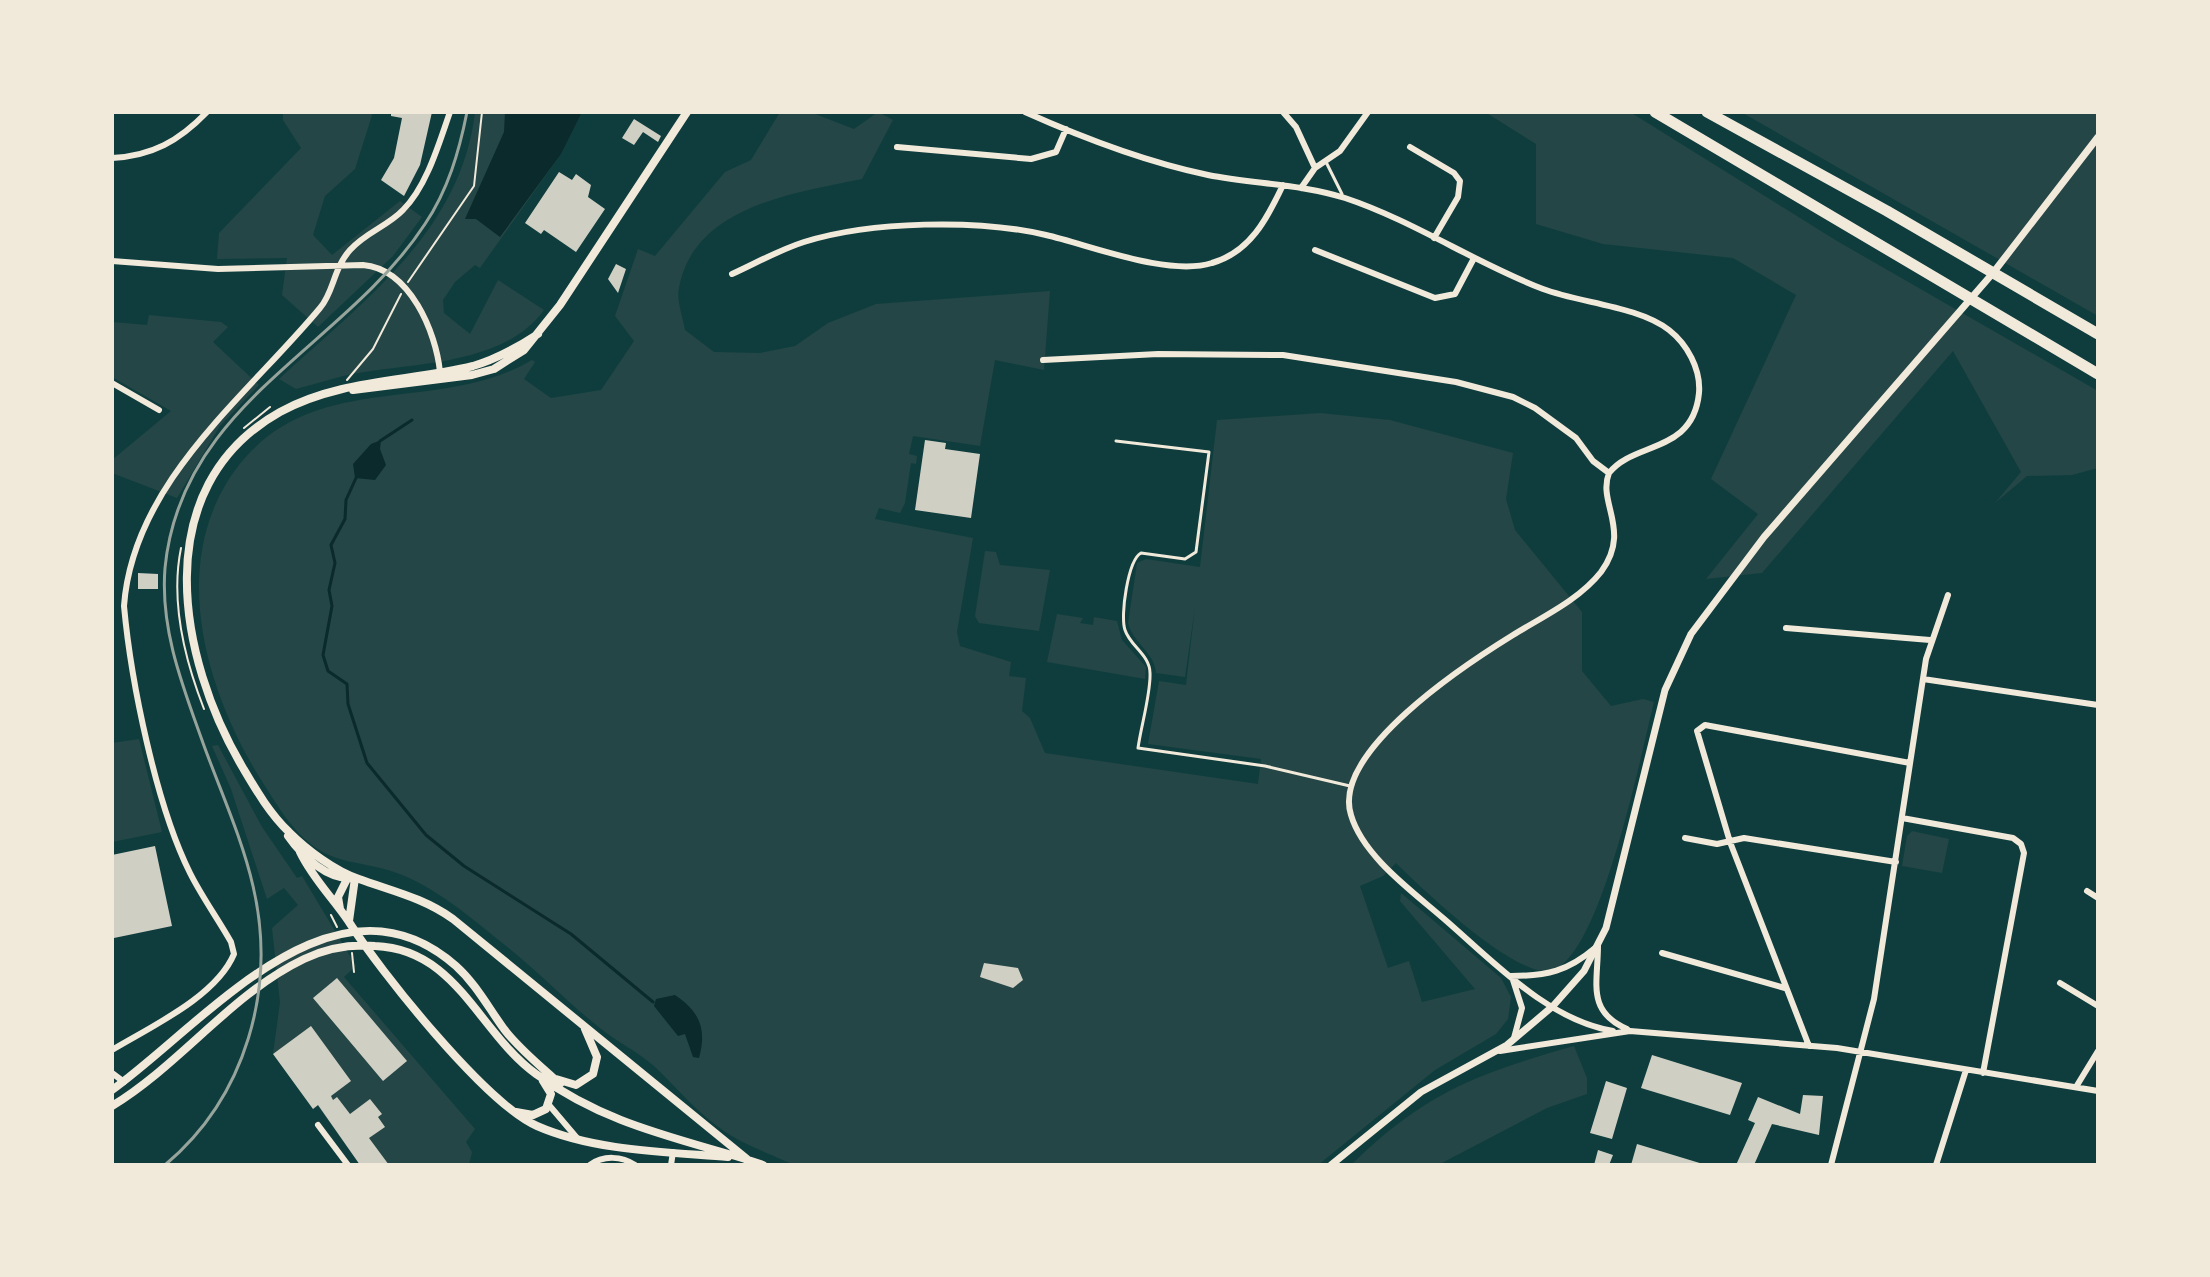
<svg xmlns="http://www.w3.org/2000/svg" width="2210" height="1277" font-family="'PT Sans Narrow',sans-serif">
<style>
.green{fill:#244646}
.water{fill:#0a2a2b}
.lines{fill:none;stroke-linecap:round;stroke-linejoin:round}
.stream{stroke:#0a2a2b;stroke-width:3}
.building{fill:#cfcfc3}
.path{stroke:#f1e9da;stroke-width:2}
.service{stroke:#f1e9da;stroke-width:3}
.minor{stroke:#f1e9da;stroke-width:6}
.tertiary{stroke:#f1e9da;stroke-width:7}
.secondary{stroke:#f1e9da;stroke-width:8}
.motorway{stroke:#f1e9da;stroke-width:11}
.rail{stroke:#97a49c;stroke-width:3}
</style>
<rect width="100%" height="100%" fill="#0f3d3e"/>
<path class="green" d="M283,112H373L355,169L325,196L313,235L332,255L400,201L422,217L393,256L318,327L282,295L287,258L217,259L219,233L301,148L283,120Z
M475,112H582L561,154L480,268L475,265L455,282L443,300L444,313L470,334L498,280L544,310C502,368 407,362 343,376C327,380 312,385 296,389L279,379C362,302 461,232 475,112Z
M780,112H810L854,129L878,112L893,120L862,179C796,193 694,205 679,288C676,299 683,318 685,330L714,352L760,353L795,346L828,323L876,304L1050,291L1044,370L995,360L980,446L913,436L909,454L917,456L916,464L911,463L905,503L900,513L879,508L875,519L973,538L957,632L960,646L1011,662L1009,676L1026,678L1022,711L1030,718L1045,753L1258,784L1261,759L1148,744L1159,681L1186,685L1195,607L1185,677L1156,673C1155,653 1133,643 1128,623L1137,563L1146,559L1200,567L1217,420L1320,413L1390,420L1513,453L1506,499L1515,530L1582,612V671L1611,706L1643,699L1654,702C1642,749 1599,968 1548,971C1512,974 1423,890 1396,863L1383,876L1360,886L1388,968L1409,961L1422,1002L1475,989L1400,901L1401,893L1501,978L1511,997L1508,1019L1496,1034L1435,1070L1318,1165H794C768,1153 739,1143 717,1126C693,1108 675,1086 654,1066C637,1051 617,1042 600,1028C567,1002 538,971 505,945C471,918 435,886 394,872C366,862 336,864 312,845C290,828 278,806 263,783C206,693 165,560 239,465C316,368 438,416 532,360L535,362L524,379L551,398L601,390L634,341L615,316L638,249L655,256L725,172L751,160Z
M1485,112H1630L1837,241L2098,391V468L2072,475L2027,476L1995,503L2021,472L1953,351L1762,573L1706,579L1758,514L1711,479L1796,295L1733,258L1603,244L1536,224V144Z
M1741,112H2098V316Z
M149,315L221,322L228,327L213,342L259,385L220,426L177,498L112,473V460L171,411L112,377V322L147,325Z
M985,551L996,552L1000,565L1050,570L1039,631L979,623L975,616Z
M1057,614L1083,618L1080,623L1093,625L1094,617L1117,621L1122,640L1146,667L1145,679L1047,662Z
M139,739L162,832L112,842V743Z
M218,745L262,827L297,878L302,876L356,966L344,977L475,1129L466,1142L472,1152L469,1165H360L318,1106L313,1109L273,1054L280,1002L272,928L298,905L284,888L267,899L231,789L212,746Z
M1912,831L1949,839L1942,873L1902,866L1907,836Z
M1574,1046L1587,1078V1094L1547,1108L1438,1165H1351C1425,1092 1477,1074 1574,1046Z"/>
<path class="water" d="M505,112H582L561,154L500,237L476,219H465L504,132Z
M381,440L380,449L386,465L375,480L355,478L353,464L371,444Z
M675,995C700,1012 707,1029 699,1058L693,1057L685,1034L678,1036L654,1006L656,999Z"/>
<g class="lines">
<path class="stream" d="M380,441L412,420
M356,478L346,500L345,519L331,545L335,563L329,590L332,606L323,655L328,671L347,684L348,704L367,763L426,835L464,866L571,934L653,1002"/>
</g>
<path class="building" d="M391,112H432L420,165L404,196L381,180L394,158L402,118L391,116Z
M634,119L661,136L658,142L643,132L634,145L622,138Z
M559,172L572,180L576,174L591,185L588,197L605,209L576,252L544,230L541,234L525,223Z
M616,264L626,269L618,293L608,279Z
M925,440L946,443L945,449L980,454L971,518L915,510Z
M138,573L158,574V589H138Z
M155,846L172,926L114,938L112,855Z
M984,963L1018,968L1023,980L1013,988L980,977Z
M337,978L407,1061L383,1081L313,998Z
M311,1026L351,1081L331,1096L333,1100L337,1097L350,1114L370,1099L382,1114L378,1117L385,1127L369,1138L389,1165H360L318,1105L313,1109L273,1054Z
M1652,1055L1742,1083L1730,1115L1641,1088Z
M1606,1081L1627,1088L1612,1139L1590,1133Z
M1803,1095L1823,1096L1819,1135L1772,1124L1754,1165H1736L1755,1123L1748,1120L1758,1097L1800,1114Z
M1637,1144L1703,1164V1165H1631Z
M1598,1150L1613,1155L1609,1165H1594Z"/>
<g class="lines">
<path class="path" d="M408,282L474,186L482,112
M347,380L373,349L401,294
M244,428L270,407
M181,548C170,602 184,658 204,709
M331,915L337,927
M352,953L354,972"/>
<path class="service" d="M1326,162L1342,194
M1116,441L1209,452L1196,552L1185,559L1141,553C1128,560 1120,616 1125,630C1130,646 1150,655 1150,673C1151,693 1141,726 1138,748L1265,766L1350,786"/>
<path class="minor" d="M1025,112C1083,138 1146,162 1208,175C1254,184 1301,184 1345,198C1414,221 1475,263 1543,289C1580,303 1638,306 1669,330C1687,344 1701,369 1699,393C1693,454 1634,441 1609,473
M1283,112L1296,127L1315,168
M897,147L1031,159L1056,152L1066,129
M1410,147L1454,173L1460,181L1458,197L1434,238
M112,158C152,156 179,141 207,112
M1301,188L1315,168L1340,151L1368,112
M1315,250L1435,298L1455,294L1473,260
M112,261L218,269L363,265C410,269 436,332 440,372
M732,274C756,263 779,250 804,242C871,221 978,219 1046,235C1090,245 1168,277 1212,263C1250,252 1267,219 1283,185
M1043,360L1158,354L1283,355L1456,382L1513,397L1535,408L1576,438L1593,461L1609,473
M112,383L159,410
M1609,473C1597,503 1632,530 1601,572C1579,600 1542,617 1513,635C1466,664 1331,752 1351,815C1363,856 1412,891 1443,918C1492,960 1547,1020 1613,1031
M1786,628L1930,640
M1923,679L2098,705
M1902,818L2013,838L2021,844L2024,853L1983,1073
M1685,838L1717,844L1744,838L1896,862
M2087,891L2098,898
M1598,945C1598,983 1586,1011 1627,1029
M1662,953L1785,988
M1511,976C1547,976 1568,971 1595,948
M1513,980L1522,1008L1514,1038
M2060,983L2098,1006
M1809,1046L1730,842L1697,731L1705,725L1910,763
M112,1050C150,1027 216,997 234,954L231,942C218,919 202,897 190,873C156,805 131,682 124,606C133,482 247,396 320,308C334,292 333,269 350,250C366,232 388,226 403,210C427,186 439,143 450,112
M1500,1051L1630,1031L1837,1048L2098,1091
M112,1073L124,1082
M2076,1087L2098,1051
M549,1105L577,1138
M318,1125L348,1165
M590,1165C603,1155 622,1156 635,1165
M671,1165L673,1152
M1831,1165L1874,999L1926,659L1948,595
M1936,1165L1966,1070"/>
<path class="tertiary" d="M1331,1165L1421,1092L1507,1045L1553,1006L1584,971L1606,928L1665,690L1691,634L1764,537L1993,273L2098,137"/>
<path class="secondary" d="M538,334C518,347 497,359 473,366C409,382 340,379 280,412C146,487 178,659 243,768C256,790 270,814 289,832C307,850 335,871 359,879C392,891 424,898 453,919L747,1159
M353,390L472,375L494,369L524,350L560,305L687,112
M288,836C302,856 328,881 354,878
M300,852C313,879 333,898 349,922C380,971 485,1103 537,1126C594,1151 666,1152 728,1157
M340,909L338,897L347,879
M349,921L355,878
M556,1079L576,1085L593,1074L597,1057L585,1029
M112,1090C204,1024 335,859 456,966C476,984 488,1007 504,1029C520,1050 541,1066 560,1084
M112,1106C181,1064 231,994 304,959C327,948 350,944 375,946C457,949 478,1032 536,1074C603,1122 665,1135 742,1158
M516,1112L533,1115L546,1109L551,1094L543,1081
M745,1159L763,1165"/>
<path class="motorway" d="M1655,112L2098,374
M1707,112L1887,211L2098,334"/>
<path class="rail" d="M165,1165C246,1097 277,988 253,886C242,838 220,790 203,743C183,687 160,630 165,568C181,402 344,348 425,224C448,190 459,152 467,112"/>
</g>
<rect width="2210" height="1277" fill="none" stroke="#f1e9da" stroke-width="228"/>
</svg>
